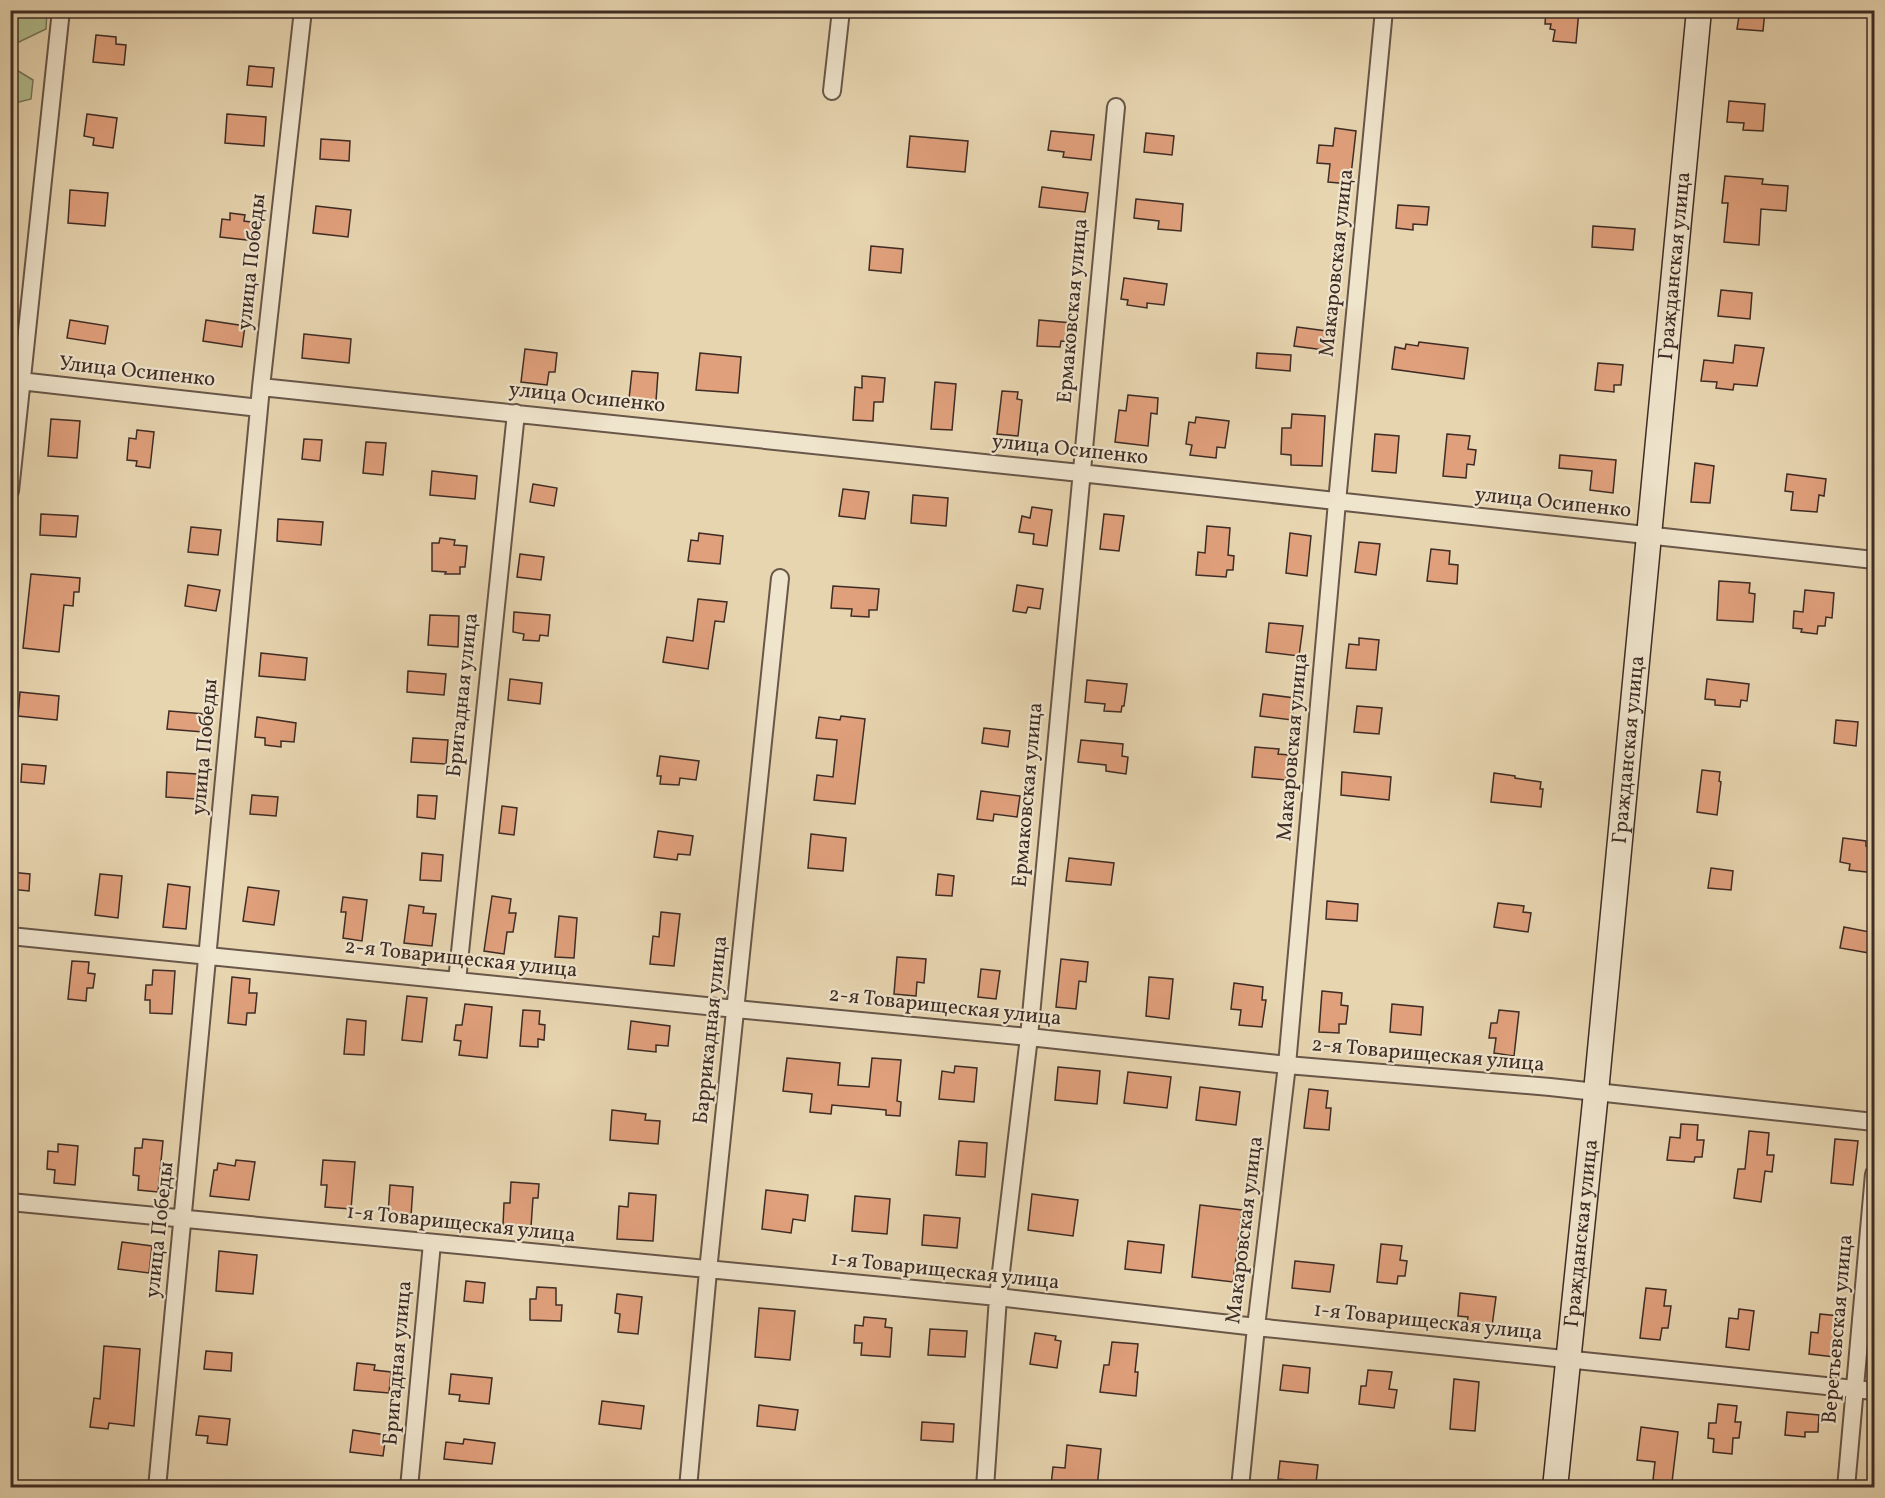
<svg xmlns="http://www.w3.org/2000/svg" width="1885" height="1498" font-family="Vollkorn,serif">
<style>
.green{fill:#b2be8e;stroke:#78755a;stroke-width:1.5}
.building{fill:#e0a07c;stroke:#3e2c25;stroke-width:1.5}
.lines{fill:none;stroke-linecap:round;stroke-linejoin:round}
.street-casing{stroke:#685648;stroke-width:20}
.secondary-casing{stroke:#3e2c25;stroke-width:27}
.street{stroke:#efe4cc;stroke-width:16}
.secondary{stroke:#efe4cc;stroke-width:24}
.labels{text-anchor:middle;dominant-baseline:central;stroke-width:4.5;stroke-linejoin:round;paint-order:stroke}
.street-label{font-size:21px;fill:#3e2c25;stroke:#efe4cc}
</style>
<rect width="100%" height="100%" fill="#e7d5b0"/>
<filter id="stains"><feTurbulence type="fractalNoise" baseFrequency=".00333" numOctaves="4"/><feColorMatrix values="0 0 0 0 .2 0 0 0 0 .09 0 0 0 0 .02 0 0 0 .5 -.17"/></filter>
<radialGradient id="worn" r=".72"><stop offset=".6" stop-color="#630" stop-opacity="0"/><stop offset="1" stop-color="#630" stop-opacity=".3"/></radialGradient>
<path class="green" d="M11,10L47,11L46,29L19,42L11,43Z
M10,66L33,80L31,99L11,104Z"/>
<path class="building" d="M1546,10H1579L1576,43L1553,41L1555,30L1550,29L1551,24H1545Z
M1740,10H1765L1763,31L1737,29Z
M96,35L116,37V44L126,45L124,65L93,62Z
M249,66L274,68L272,87L247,85Z
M1729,101L1765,104L1763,131L1743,130L1744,123L1727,122Z
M87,114L117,118L113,148L93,145L94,138L84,136Z
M227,114L266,117L264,146L225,143Z
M1335,128L1356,131L1350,184L1328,182L1330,164L1317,163L1319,145L1333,146Z
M1051,131L1094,135L1091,160L1063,157L1064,152L1048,150Z
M1146,133L1174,136L1172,155L1144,152Z
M910,136L968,141L965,172L907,167Z
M321,139L350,141L349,161L320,159Z
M1725,176L1763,179L1762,184L1788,186L1786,211L1761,209L1759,245L1724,242L1728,203H1722Z
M1042,187L1088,193L1085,212L1039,207Z
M70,190L108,193L105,226L68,223Z
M1136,199L1183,204L1181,231L1158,229L1159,221L1134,218Z
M1398,205L1429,207L1427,225L1413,224V230L1396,228Z
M316,206L351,210L348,237L313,233Z
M230,213L245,215L244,221L258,223L256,241L220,237L222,219L230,220Z
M1593,226L1635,229L1633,250L1592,247Z
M871,246L903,249L901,273L869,270Z
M1124,278L1167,284L1164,305L1147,303V308L1127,305L1128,300L1121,299Z
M1721,290L1752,293L1750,319L1718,316Z
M70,320L108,326L105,344L67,338Z
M206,320L245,326L242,347L203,341Z
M1039,320L1072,323L1071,342L1061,341L1060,347L1037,346Z
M1297,327L1334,332L1332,351L1294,346Z
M304,334L351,339L349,363L302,358Z
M1419,342L1468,348L1464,379L1392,369L1395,347L1405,349L1406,344L1418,346Z
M1735,345L1764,348L1757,386L1734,384L1733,390L1716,388L1717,382L1701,381L1704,360L1733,363Z
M525,349L557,353L555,372H549L547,385L521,382Z
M700,353L741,357L738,393L696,390Z
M1257,353L1291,355L1290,371L1256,368Z
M1598,363L1623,365L1621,385H1614V392L1595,390Z
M632,371L658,373L656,401L629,399Z
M862,376L885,378L883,402H874L873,421L853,420L855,387L862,388Z
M935,382L956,384L952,430L931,429Z
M1002,391L1018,392L1017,399L1022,400L1018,436L997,434Z
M1128,395L1158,398L1157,414L1151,413L1148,446L1115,442L1119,410L1126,411Z
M1292,414L1325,416L1322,466L1291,465V455L1281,454L1282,428H1291Z
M1196,417L1229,421L1225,448L1217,447L1216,458L1190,455L1192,445L1186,444L1189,422L1195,423Z
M51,419L80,421L77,458L48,456Z
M137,430L154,432L150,468L136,466L137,461L127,460L129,438L136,439Z
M1375,434L1399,436L1396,473L1372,471Z
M1447,434L1470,436L1468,449L1476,450L1474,465L1467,464L1466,478L1443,476Z
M304,439L322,440L320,461L302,459Z
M366,442L386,443L383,475L363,473Z
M1560,455L1616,460L1613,493L1590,490L1592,471L1559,468Z
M1695,463L1714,466L1710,503L1691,502Z
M432,471L477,476L475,499L430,495Z
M1787,474L1826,479L1824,496L1819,495L1817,512L1791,510L1793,492L1785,491Z
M533,484L557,488L554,506L530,502Z
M843,489L869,492L865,519L839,516Z
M913,495L948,498L946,526L911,523Z
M1032,507L1052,510L1047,546L1033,544L1034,534L1019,532L1022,516L1030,518Z
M41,514L78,516L76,537L40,535Z
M1104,514L1124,516L1119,551L1100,549Z
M278,519L323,522L321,545L277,541Z
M1207,526L1230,528L1228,555L1234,556L1233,570H1227L1226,577L1196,575L1198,552L1205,553Z
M191,527L221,530L218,555L188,552Z
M699,533L723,536L720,564L688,561L691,540L698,541Z
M1290,533L1311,536L1307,576L1286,573Z
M440,538L455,540L454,545L467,546L465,567H460V574H445L446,572L432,571V543H439Z
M1359,542L1380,544L1376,575L1355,572Z
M1431,549L1450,551L1449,564L1458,565L1457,584L1427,581Z
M520,554L544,557L541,580L517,577Z
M31,574L80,578L79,592H74L73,606L64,605L59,652L23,648Z
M1719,581L1750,583L1749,593L1755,594L1753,622L1717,620Z
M188,585L220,590L216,611L185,606Z
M1017,585L1043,589L1040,609L1028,607L1026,613L1013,611Z
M833,586L879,589L877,610H869V617L851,616L852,609L831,608Z
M1805,590L1834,593L1832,618L1826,617L1825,626H1818L1817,634L1801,632L1802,629L1793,628L1794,611L1803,612Z
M698,599L727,602L724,622L715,621L708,669L663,662L667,637L693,641Z
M514,612L550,615L548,636L540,635L539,641L523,640L524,634L513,632Z
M430,615L459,616L458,647L428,645Z
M1269,623L1303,626L1299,656L1266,652Z
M1359,638L1379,640L1376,670L1346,668L1349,644L1359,645Z
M261,653L307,658L305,680L259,676Z
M408,671L446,674L444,695L407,692Z
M510,679L542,683L540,704L508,700Z
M1707,679L1749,684L1747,701L1741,700L1740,707L1715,705V700L1705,699Z
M1087,680L1127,684L1124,706H1122L1121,712L1104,711L1105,704L1085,702Z
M20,692L59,696L57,720L18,716Z
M1263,694L1295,698L1292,720L1260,716Z
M1357,706L1382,708L1379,734L1354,732Z
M169,711L205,714L203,732L167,729Z
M841,716L865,719L855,804L814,800L817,775L833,777L837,740L816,738L819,717L840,720Z
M257,717L296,723L294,742L281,741V747L265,745V738L255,737Z
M1836,720L1858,722L1856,746L1834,743Z
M984,728L1010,731L1008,747L982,743Z
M413,738L448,740L446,764L411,762Z
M1081,740L1123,744L1122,756L1128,757L1126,774L1106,771V765L1078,762Z
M1255,747L1279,749L1278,754L1289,755L1286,780L1252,777Z
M660,756L699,761L696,780L680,778L679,785L660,784L661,776H657Z
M22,764L46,766L44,784L21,782Z
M1702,770L1720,772L1719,781L1721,782L1717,815L1697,812Z
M167,772L197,774L196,799L166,797Z
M1342,772L1391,777L1389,800L1341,795Z
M1494,773L1515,776V778L1541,782L1540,789H1543L1541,807L1491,802Z
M981,791L1020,796L1017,817L994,814L993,821L977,819Z
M252,795L278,797L276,816L250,814Z
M418,795L437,796L435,819L417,817Z
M502,806L517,808L514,835L499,833Z
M658,831L693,836L690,855L678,854L677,860L654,857Z
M811,834L846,838L843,871L808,868Z
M1843,838L1866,841V846L1875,847V873L1849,870L1850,864L1840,862Z
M422,853L443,855L441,881L420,880Z
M1069,858L1114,863L1111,885L1066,881Z
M1711,868L1733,871L1731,890L1708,888Z
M10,872L30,874L29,891L10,889Z
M100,874L122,876L118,918L95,915Z
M938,874L954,876L952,896L936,895Z
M168,884L190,887L186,929L163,927Z
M248,887L279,891L274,925L243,921Z
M492,896L511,899L509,913H516L513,932H507L504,954L484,951Z
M343,897L367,900L362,941L343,938L346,912H341Z
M1327,901L1358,904L1357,921L1326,919Z
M1498,903L1524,906L1523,912L1531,913L1528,932L1494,927Z
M409,905L424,907L423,913L436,914L432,946L404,943Z
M661,912L680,914L674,966L650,964L653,936L659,937Z
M559,916L577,918L574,958L555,957Z
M1844,927L1875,933V954L1840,948Z
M897,957L926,959L924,983L917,982L916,996L894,994Z
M1061,959L1088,962L1086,982L1079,981L1076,1009L1056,1007Z
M72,961L89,962L88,973L95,974L93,988H87L86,1001L68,999Z
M981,969L1000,971L996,999L978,997Z
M153,970L175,971L172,1014L150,1013V1000H145L146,985H152Z
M232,977L250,979L249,993H257L255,1013H247L246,1025L228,1023Z
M1149,977L1173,979L1169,1019L1146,1016Z
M1234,983L1263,987L1262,1000H1266L1262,1027L1239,1025L1241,1010L1231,1009Z
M1322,991L1342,993L1341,1005L1348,1006L1346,1024H1339V1033L1319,1032Z
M407,996L427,998L422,1042L402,1040Z
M465,1004L492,1007L487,1058L459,1055L461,1041L454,1040L456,1025H462Z
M1392,1004L1423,1007L1421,1035L1390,1032Z
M523,1010L540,1011L539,1024L545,1025L544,1040L538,1039V1047L520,1046Z
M1499,1010L1519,1012L1514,1056L1494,1053L1496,1038H1489L1491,1023H1497Z
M347,1019L366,1021L364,1055L344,1054Z
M631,1021L670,1026L668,1046L656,1045V1052L628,1049Z
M787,1058L840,1063L838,1085L869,1087L872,1058L901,1060L897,1101L901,1102L900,1116L886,1115V1110L832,1105L831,1114L810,1112L812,1094L783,1091Z
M955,1066L977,1068L974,1102L939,1099L942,1071L954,1073Z
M1058,1067L1100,1071L1097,1104L1055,1100Z
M1128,1072L1171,1077L1167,1108L1124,1103Z
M1200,1087L1240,1092L1236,1125L1196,1120Z
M1309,1089L1328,1091L1326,1108H1331L1329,1130L1304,1128Z
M612,1110L646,1114L645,1120L660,1121L658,1144L610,1140Z
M1681,1124L1698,1125L1697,1140H1704L1702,1157H1695L1694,1162L1667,1160L1670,1137L1680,1138Z
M1749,1131L1769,1133L1767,1155H1774L1772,1172L1765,1171L1761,1202L1734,1198L1738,1169H1745Z
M143,1139L163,1141L158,1192L138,1190L139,1176L133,1175L135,1148H142Z
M1835,1139L1858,1141L1853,1185L1831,1183Z
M959,1141L987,1143L985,1177L956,1175Z
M58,1144L78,1146L75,1185L54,1183L55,1170L47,1169L48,1151L58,1152Z
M236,1160L255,1162L249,1200L210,1196L214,1170H217L218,1163L235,1166Z
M323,1160L355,1162L351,1209L325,1207L327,1185H321Z
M511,1182L539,1184L538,1198H533L531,1227L503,1225L504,1203H510Z
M390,1185L413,1187L411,1216L388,1215Z
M766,1190L808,1195L805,1221L793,1219L791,1233L762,1229Z
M629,1193L656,1195L653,1241L617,1239L619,1206L628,1207Z
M1032,1194L1078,1200L1073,1236L1028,1230Z
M855,1196L890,1199L887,1234L852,1231Z
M1200,1205L1242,1210L1233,1282L1192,1277Z
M924,1215L960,1218L957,1248L922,1245Z
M1128,1241L1164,1245L1161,1273L1125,1269Z
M122,1242L152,1246L149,1273L118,1269Z
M1381,1244L1402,1246L1400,1260L1407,1261L1405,1276H1398L1397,1284L1377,1282Z
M219,1251L257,1255L253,1294L216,1291Z
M1295,1261L1334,1265L1330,1292L1292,1288Z
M466,1281L485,1283L483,1303L464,1301Z
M537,1287L556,1288V1305H562L561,1321L530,1320V1299H536Z
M1646,1288L1666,1290L1664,1306H1671L1668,1328H1662L1660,1340L1640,1338Z
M1460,1293L1496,1297L1492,1326L1467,1323L1468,1317L1458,1316Z
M617,1294L642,1297L638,1334L618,1332L620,1314L615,1313Z
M759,1308L795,1311L790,1360L755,1357Z
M1739,1309L1754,1311L1749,1350L1726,1347L1729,1318L1738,1319Z
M1820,1314L1840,1316L1835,1357L1809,1354L1811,1332L1818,1333Z
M864,1317L886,1319L885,1327L892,1328L890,1357L861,1355L862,1343H854L855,1325L863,1326Z
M930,1329L967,1331L965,1357L928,1355Z
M1035,1333L1056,1336L1055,1340L1061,1341L1057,1368L1030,1364Z
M1112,1342L1138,1344L1135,1372H1138L1136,1396L1100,1392L1104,1365H1109Z
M104,1346L140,1349L134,1426L109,1423L108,1429L90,1427L94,1398L100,1399Z
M206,1351L232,1353L231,1371L204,1369Z
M357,1363L375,1365L374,1370L391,1372L389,1393L354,1390Z
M1283,1365L1310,1368L1308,1393L1280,1390Z
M1368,1370L1392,1372L1389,1389L1397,1390L1394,1408L1359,1404L1361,1386H1366Z
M451,1374L492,1378L489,1404L459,1401L460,1395L449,1394Z
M1454,1379L1479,1382L1475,1431L1450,1429Z
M602,1401L644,1406L641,1429L599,1424Z
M1718,1404L1737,1406L1735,1422H1741L1739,1438H1733L1732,1454L1713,1452L1714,1439L1708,1438L1709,1423H1716Z
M759,1405L798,1410L795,1430L757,1426Z
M1787,1412L1819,1415L1818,1432H1805V1437L1785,1435Z
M199,1416L230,1419L227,1445L207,1443L208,1436L196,1435Z
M922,1422L954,1424L953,1442L921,1440Z
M1641,1427L1678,1432L1672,1482L1653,1480L1655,1462L1637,1460Z
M353,1430L386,1435L383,1456L350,1452Z
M464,1439L495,1443L492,1464L444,1459L446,1442L463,1444Z
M1067,1445L1101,1449L1097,1488L1051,1485L1053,1467L1065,1468Z
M1280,1461L1318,1465L1316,1483L1278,1479Z"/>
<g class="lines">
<g class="street-casing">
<path id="street" d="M832,91L841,10
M11,380L259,408
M261,387L1080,473L1874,560
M10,491L61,10
M10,936L736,1009L1029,1037L1287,1065L1550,1087L1874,1122
M457,981L516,413
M10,1202L998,1297L1256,1327L1874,1391
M157,1488L261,387L303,10
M409,1488L432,1243
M688,1488L708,1271L780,578
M985,1488L998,1297L1029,1037L1116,107
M1240,1488L1256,1327L1287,1065L1337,502L1384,10
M1846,1488L1874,1174"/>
</g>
<g class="secondary-casing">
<g id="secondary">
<path id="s1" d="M1555,1488L1596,1092L1699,10"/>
</g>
</g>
<use href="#street" class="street"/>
<use href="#secondary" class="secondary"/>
</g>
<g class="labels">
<g class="street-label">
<text transform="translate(252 262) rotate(-84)">улица Победы</text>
<text transform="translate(1337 263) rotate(-84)">Макаровская улица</text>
<text stroke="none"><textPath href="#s1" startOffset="1228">Гражданская улица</textPath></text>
<text transform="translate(1073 311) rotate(-85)">Ермаковская улица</text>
<text transform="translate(137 372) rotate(6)">Улица Осипенко</text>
<text transform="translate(587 398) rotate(6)">улица Осипенко</text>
<text transform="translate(1070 450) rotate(6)">улица Осипенко</text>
<text transform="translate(1553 503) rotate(6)">улица Осипенко</text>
<text transform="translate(463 695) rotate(-84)">Бригадная улица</text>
<text transform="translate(205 747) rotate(-85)">улица Победы</text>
<text transform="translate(1293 747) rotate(-85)">Макаровская улица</text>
<text stroke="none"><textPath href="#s1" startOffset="742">Гражданская улица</textPath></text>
<text transform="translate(1028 795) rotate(-85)">Ермаковская улица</text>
<text transform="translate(461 959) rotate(6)">2-я Товарищеская улица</text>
<text transform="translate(945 1007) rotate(6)">2-я Товарищеская улица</text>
<text transform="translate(711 1030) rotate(-84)">Баррикадная улица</text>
<text transform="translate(1428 1055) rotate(5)">2-я Товарищеская улица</text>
<text transform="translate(461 1224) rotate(6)">1-я Товарищеская улица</text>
<text transform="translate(160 1230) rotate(-84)">улица Победы</text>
<text transform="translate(1245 1230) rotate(-83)">Макаровская улица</text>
<text stroke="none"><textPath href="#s1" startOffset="256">Гражданская улица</textPath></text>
<text transform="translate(945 1271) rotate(6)">1-я Товарищеская улица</text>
<text transform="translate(1428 1322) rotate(6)">1-я Товарищеская улица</text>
<text transform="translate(1838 1329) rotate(-85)">Веретьевская улица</text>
<text transform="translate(398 1363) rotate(-85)">Бригадная улица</text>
</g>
</g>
<rect width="1885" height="1498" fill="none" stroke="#e7d5b0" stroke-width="36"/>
<rect x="12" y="12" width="1861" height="1474" fill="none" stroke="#3e2c25" stroke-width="3"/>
<rect x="18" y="18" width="1849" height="1462" fill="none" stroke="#3e2c25" stroke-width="1.5"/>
<rect width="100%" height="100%" filter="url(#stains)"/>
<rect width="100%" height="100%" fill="url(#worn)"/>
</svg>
